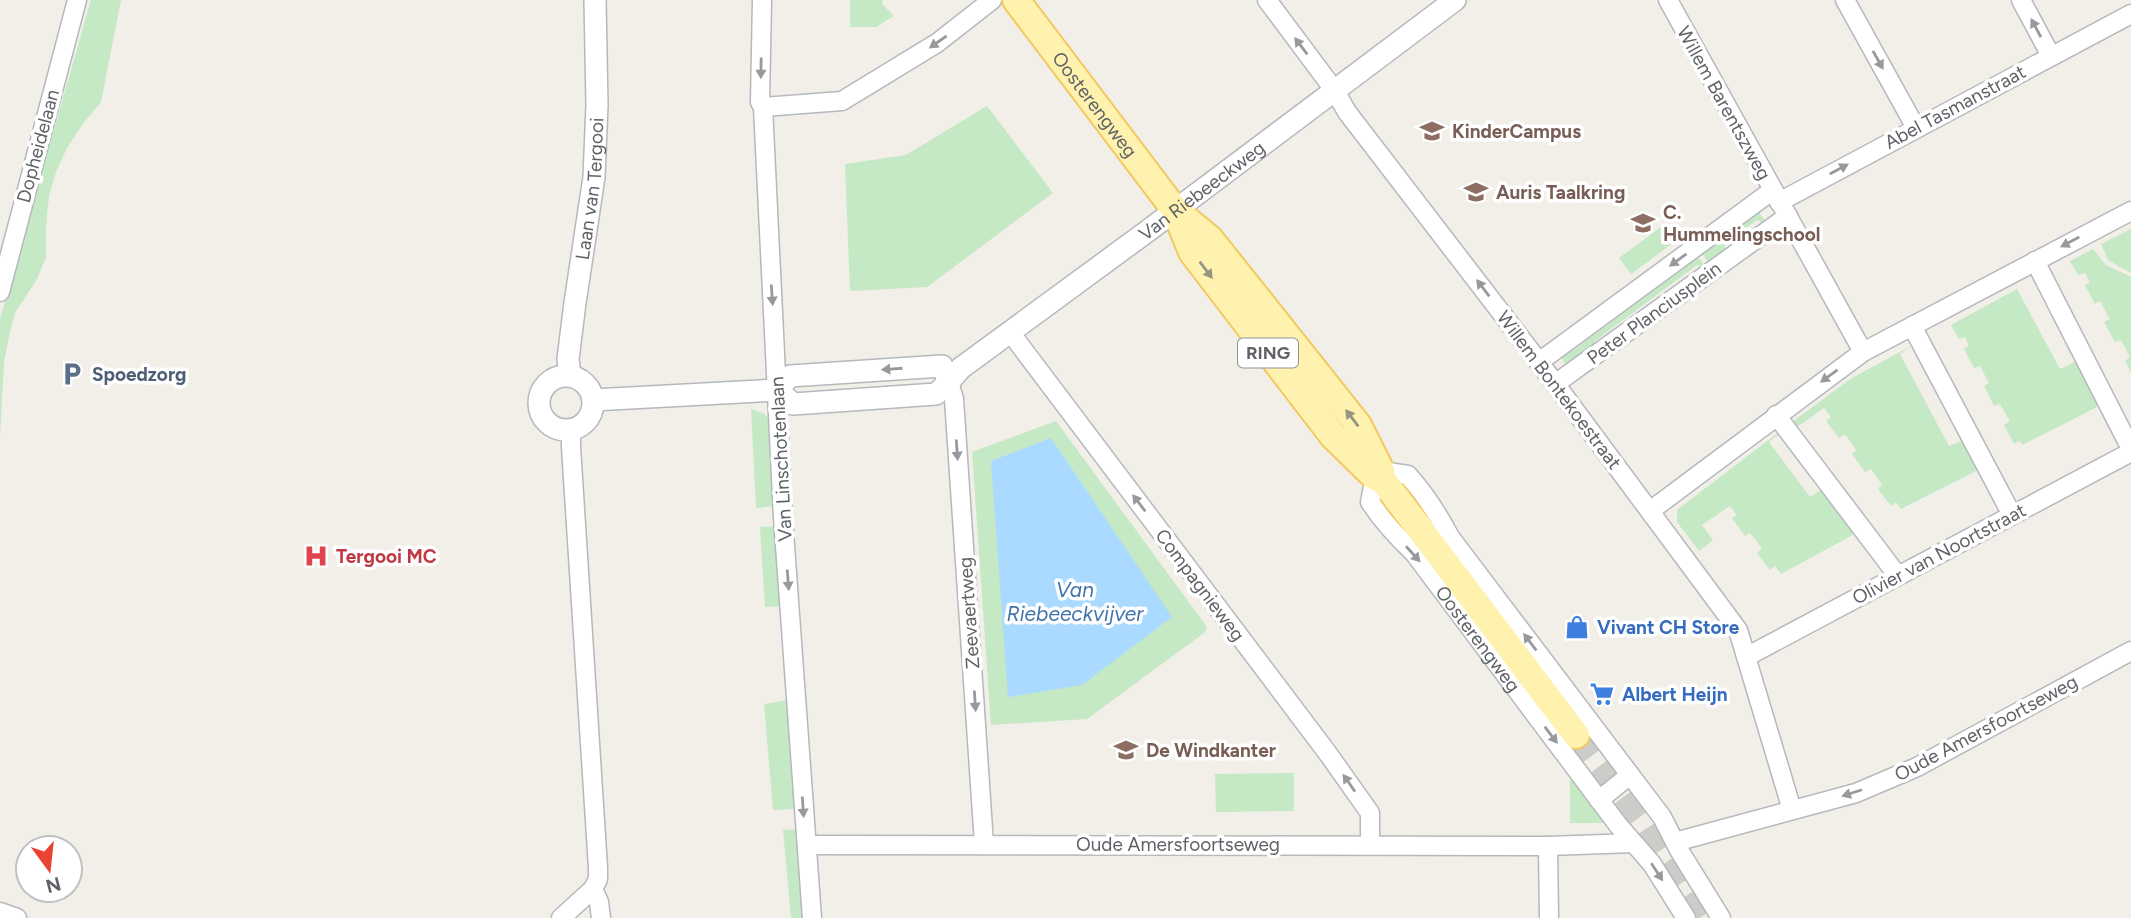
<svg xmlns="http://www.w3.org/2000/svg" width="2131" height="918" font-family="Figtree,sans-serif">
<style>
.green{fill:#c5e8c5}
.water{fill:#aadaff}
.lines{fill:none;stroke-linecap:round;stroke-linejoin:round}
.primary-tunnel{stroke:#ccccc8;stroke-width:26;stroke-dasharray:26 13;stroke-linecap:butt}
.minor-casing{stroke:#b5b8bc;stroke-width:21}
.tertiary-casing{stroke:#b5b8bc;stroke-width:24}
.primary-casing{stroke:#f2c960;stroke-width:30}
.minor{stroke:#fff;stroke-width:18}
.tertiary{stroke:#fff;stroke-width:21}
.primary{stroke:#fff2af;stroke-width:26}
.oneway{fill:#979a9d}
.oneway2{fill:#979581}
.labels{text-anchor:middle;dominant-baseline:central;stroke-width:7;stroke-linejoin:round;paint-order:stroke}
.shield{fill:#fff;stroke:#8f9295;stroke-width:2}
.shield-label{font-size:18px;font-weight:bold;fill:#5f6368}
.street-label{font-size:19px;fill:#5f6368;stroke:#fff}
.education-label{font-size:19px;font-weight:bold;fill:#785e54;stroke:#fff;text-anchor:start}
.service-label{font-size:19px;font-weight:bold;fill:#4e5e75;stroke:#fff;text-anchor:start}
.health-label{font-size:19px;font-weight:bold;fill:#be3a42;stroke:#fff;text-anchor:start}
.shop-label{font-size:19px;font-weight:bold;fill:#366cbe;stroke:#fff;text-anchor:start}
.water-label{font-size:21px;font-style:italic;fill:#4174aa;stroke:#fff}
</style>
<rect width="100%" height="100%" fill="#f1efe8"/>
<path class="green" d="M91,0H121L101,102L82,125L67,148L56,172L49,196L46,226V257L37,279L15,313L10,332L4,362L0,438V319Z
M850,0H882L883,5L894,16L876,27H850Z
M987,106L1053,193L927,287L850,291L845,164L906,155Z
M1757,209L1765,221L1762,223L1757,220L1724,245L1726,250L1709,263L1700,251L1718,238L1721,241L1754,217L1753,213Z
M1665,224L1677,240L1631,274L1619,258Z
M2131,229V273L2108,260L2101,244Z
M2093,249L2106,265L2131,277V373L2125,361L2130,357L2121,340L2115,342L2104,322L2110,319L2100,301L2095,304L2085,285L2090,282L2085,273L2078,275L2070,261Z
M1696,254L1705,266L1701,268L1697,265L1595,341L1596,345L1568,367L1559,355L1569,351L1571,352L1694,261L1693,258Z
M2017,289L2060,369L2079,360L2103,404L2022,445L2020,441L2014,444L2004,425L2010,421L2000,404L1994,406L1984,386L1989,383L1980,366L1974,368L1964,349L1969,346L1965,337L1959,339L1951,325Z
M1911,346L1900,354L1949,446L1967,439L1982,468L1901,509L1896,502L1891,506L1878,489L1882,485L1871,469L1865,472L1852,454L1856,450L1845,434L1839,438L1826,421L1831,417L1824,408L1796,428L1792,422L1852,378Z
M751,409L765,414L770,423L775,506L756,508Z
M1056,421L1207,627L1204,633L1087,719L991,725L972,452Z
M1779,432L1780,433L1769,442L1810,497L1822,489L1860,531L1781,574L1775,566L1770,570L1757,553L1762,548L1750,533L1745,536L1732,518L1737,515L1730,506L1702,525L1713,540L1699,551L1677,522V510Z
M778,526L783,606L765,607L760,527Z
M788,700L796,809L773,810L764,704Z
M1294,773V811L1216,812L1215,774Z
M1573,779L1605,823H1570V780Z
M797,829L804,918H791L783,830Z"/>
<path class="water" d="M1051,438L1172,617L1082,685L1008,697L991,461Z"/>
<g class="lines">
<path class="primary-tunnel" d="M1576,735L1639,820L1704,918"/>
<g class="minor-casing">
<g id="minor">
<path d="M762,0L760,102L763,107L783,518L812,918"/>
<path d="M1267,0L1335,91L1347,112L1539,362L1738,630L1792,810"/>
<path d="M1668,0L1863,352"/>
<path d="M1845,0L1916,128"/>
<path d="M2021,0L2051,56"/>
<path d="M763,107L842,101L937,43L992,0"/>
<path d="M1779,202L2131,14"/>
<path d="M2035,261L2131,449"/>
<path d="M0,292L77,0"/>
<path d="M1912,326L2012,515"/>
<path d="M1010,332L1329,755L1370,813V845"/>
<path d="M1539,362L1773,190"/>
<path d="M949,382L954,399L984,844"/>
<path d="M1555,384L1788,216"/>
<path d="M1776,415L1898,576"/>
<path d="M571,430V447L598,868V879L593,889L599,902L601,918"/>
<path d="M1381,471L1408,475C1425,494 1438,514 1450,537L1662,817L1679,850L1721,918"/>
<path id="s1" d="M1375,477L1370,502C1383,522 1397,537 1414,553L1618,825L1652,864L1686,918"/>
<path d="M1650,511L1863,352L2131,211"/>
<path d="M1746,657L2131,452"/>
<path d="M1599,800L1630,775"/>
<path d="M1675,842L1856,793L1917,767L2131,651"/>
<path d="M807,845L1548,846L1633,843"/>
<path d="M1548,846L1549,918"/>
<path d="M0,912L17,918"/>
<path d="M561,918L593,889"/>
</g>
</g>
<g class="tertiary-casing">
<g id="tertiary">
<path id="s2" d="M570,376L568,359L575,303L594,177L597,105L595,0"/>
<circle cx="566" cy="403" r="27"/>
<path d="M777,390L790,376L942,366L949,382"/>
<path id="s3" d="M593,400L777,390L793,404L936,394L949,382L961,368L1149,230L1455,0"/>
</g>
</g>
<g class="primary-casing">
<g id="primary">
<path id="s4" d="M1016,0L1175,210L1210,239L1358,425L1381,471L1382,479L1576,735"/>
<path d="M1176,212L1192,252L1333,436L1375,477L1380,478"/>
</g>
</g>
<use href="#minor" class="minor"/>
<use href="#tertiary" class="tertiary"/>
<use href="#primary" class="primary"/>
</g>
<defs><path id="oneway-solid" d="M-6-.8H1V-3.2L6.5 0L1 3.2V.8H-6Z" transform="scale(1.75)"/></defs>
<g class="oneway">
<use href="#oneway-solid" transform="translate(2036 28) rotate(-118)"/>
<use href="#oneway-solid" transform="translate(938 42) rotate(145)"/>
<use href="#oneway-solid" transform="translate(1301 46) rotate(-127)"/>
<use href="#oneway-solid" transform="translate(1878 60) rotate(61)"/>
<use href="#oneway-solid" transform="translate(761 68) rotate(91)"/>
<use href="#oneway-solid" transform="translate(1839 169) rotate(-28)"/>
<use href="#oneway-solid" transform="translate(2070 242) rotate(152)"/>
<use href="#oneway-solid" transform="translate(1678 260) rotate(144)"/>
<use href="#oneway-solid" transform="translate(1483 288) rotate(-127)"/>
<use href="#oneway-solid" transform="translate(772 295) rotate(86)"/>
<use href="#oneway-solid" transform="translate(892 369) rotate(176)"/>
<use href="#oneway-solid" transform="translate(1829 376) rotate(144)"/>
<use href="#oneway-solid" transform="translate(957 450) rotate(86)"/>
<use href="#oneway-solid" transform="translate(1139 503) rotate(-127)"/>
<use href="#oneway-solid" transform="translate(1413 554) rotate(48)"/>
<use href="#oneway-solid" transform="translate(788 580) rotate(86)"/>
<use href="#oneway-solid" transform="translate(1530 642) rotate(-127)"/>
<use href="#oneway-solid" transform="translate(975 701) rotate(86)"/>
<use href="#oneway-solid" transform="translate(1551 735) rotate(53)"/>
<use href="#oneway-solid" transform="translate(1349 783) rotate(-125)"/>
<use href="#oneway-solid" transform="translate(1852 793) rotate(162)"/>
<use href="#oneway-solid" transform="translate(803 807) rotate(86)"/>
<use href="#oneway-solid" transform="translate(1657 872) rotate(57)"/>
</g>
<g class="oneway2">
<use href="#oneway-solid" transform="translate(1206 270) rotate(53)"/>
<use href="#oneway-solid" transform="translate(1352 418) rotate(-127)"/>
</g>
<defs>
<g id="school-bare" transform="scale(1.89)"><path d="M0-5L7-2L0 1L-7-2ZM-4 1L0 2.5L4 1V4Q0 6-4 4Z" fill="#8d6e63" stroke="#fff" stroke-width="2.5" paint-order="stroke"/></g>
<g id="parking-bare" transform="scale(1.89)"><path d="M-3.5-5.5H1a3.5 3.5 0 0 1 0 7H-1V5.5H-3.5ZM-1-3.4V-.6H.8a1.4 1.4 0 0 0 0-2.8Z" fill="#5c6f8a" stroke="#fff" stroke-width="2.5" paint-order="stroke"/></g>
<g id="hospital-bare" transform="scale(1.89)"><path d="M-5-5h3v3.5h4V-5h3V5h-3V1.5h-4V5h-3Z" fill="#e0444e" stroke="#fff" stroke-width="2.5" paint-order="stroke"/></g>
<g id="shop-bare" transform="scale(1.89)"><path d="M-5-2.5h2.3a2.7 3.5 0 0 1 5.4 0H5L5.5 6h-11ZM-1.5-2.5h3a1.5 2.3 0 0 0-3 0Z" fill="#3f7fe0" stroke="#fff" stroke-width="2.5" paint-order="stroke"/></g>
<g id="supermarket-bare" transform="scale(1.89)"><path d="M-6-5.5h2.5l.6 2H6L4.5 2H-2.5L-4.4-4H-6ZM-1.5 3.2a1.3 1.3 0 1 0 .1 0ZM3 3.2a1.3 1.3 0 1 0 .1 0Z" fill="#3f7fe0" stroke="#fff" stroke-width="2.5" paint-order="stroke"/></g>
</defs>
<g fill-rule="evenodd">
<use href="#school-bare" x="1432" y="131"/>
<use href="#school-bare" x="1476" y="192"/>
<use href="#school-bare" x="1643" y="223"/>
<use href="#parking-bare" x="72" y="374"/>
<use href="#hospital-bare" x="316" y="556"/>
<use href="#shop-bare" x="1577" y="627"/>
<use href="#supermarket-bare" x="1602" y="694"/>
<use href="#school-bare" x="1126" y="750"/>
</g>
<g class="labels">
<rect class="shield" x="1238" y="338.5" width="60" height="29" rx="5"/>
<g class="shield-label">
<text x="1268" y="353">RING</text>
</g>
<g class="street-label">
<text transform="translate(1724 103) rotate(61)">Willem Barentszweg</text>
<text stroke="none"><textPath href="#s4" startOffset="131">Oosterengweg</textPath></text>
<text transform="translate(1955 107) rotate(-28)">Abel Tasmanstraat</text>
<text transform="translate(38 146) rotate(-75)">Dopheidelaan</text>
<text stroke="none"><textPath href="#s2" startOffset="189">Laan van Tergooi</textPath></text>
<text stroke="none"><textPath href="#s3" startOffset="684">Van Riebeeckweg</textPath></text>
<text transform="translate(1654 313) rotate(-36)">Peter Planciusplein</text>
<text transform="translate(1559 390) rotate(53)">Willem Bontekoestraat</text>
<text transform="translate(781 459) rotate(-93)">Van Linschotenlaan</text>
<text transform="translate(1939 554) rotate(-28)">Olivier van Noortstraat</text>
<text transform="translate(1200 585) rotate(53)">Compagnieweg</text>
<text transform="translate(969 613) rotate(-94)">Zeevaertweg</text>
<text stroke="none"><textPath href="#s1" startOffset="200">Oosterengweg</textPath></text>
<text transform="translate(1986 728) rotate(-28)">Oude Amersfoortseweg</text>
<text x="1178" y="844">Oude Amersfoortseweg</text>
</g>
<g class="education-label">
<text x="1452" y="131">KinderCampus</text>
<text x="1496" y="192">Auris Taalkring</text>
<text x="1663" y="212">C.<tspan x="1663" dy="22">Hummelingschool</tspan></text>
<text x="1146" y="750">De Windkanter</text>
</g>
<g class="service-label">
<text x="92" y="374">Spoedzorg</text>
</g>
<g class="health-label">
<text x="336" y="556">Tergooi MC</text>
</g>
<g class="shop-label">
<text x="1597" y="627">Vivant CH Store</text>
<text x="1622" y="694">Albert Heijn</text>
</g>
<g class="water-label">
<text x="1075" y="589">Van<tspan x="1075" dy="24">Riebeeckvijver</tspan></text>
</g>
</g>
<g transform="translate(49 869) rotate(165)"><circle r="33" fill="#ffffff" stroke="#bfc1c3" stroke-width="2"/>
<path d="M0-5L12 26L0 18L-12 26Z" fill="#ea4335"/>
<text y="-10" font-size="19" font-weight="bold" text-anchor="middle" fill="#5f6368">N</text>
</g>
</svg>
